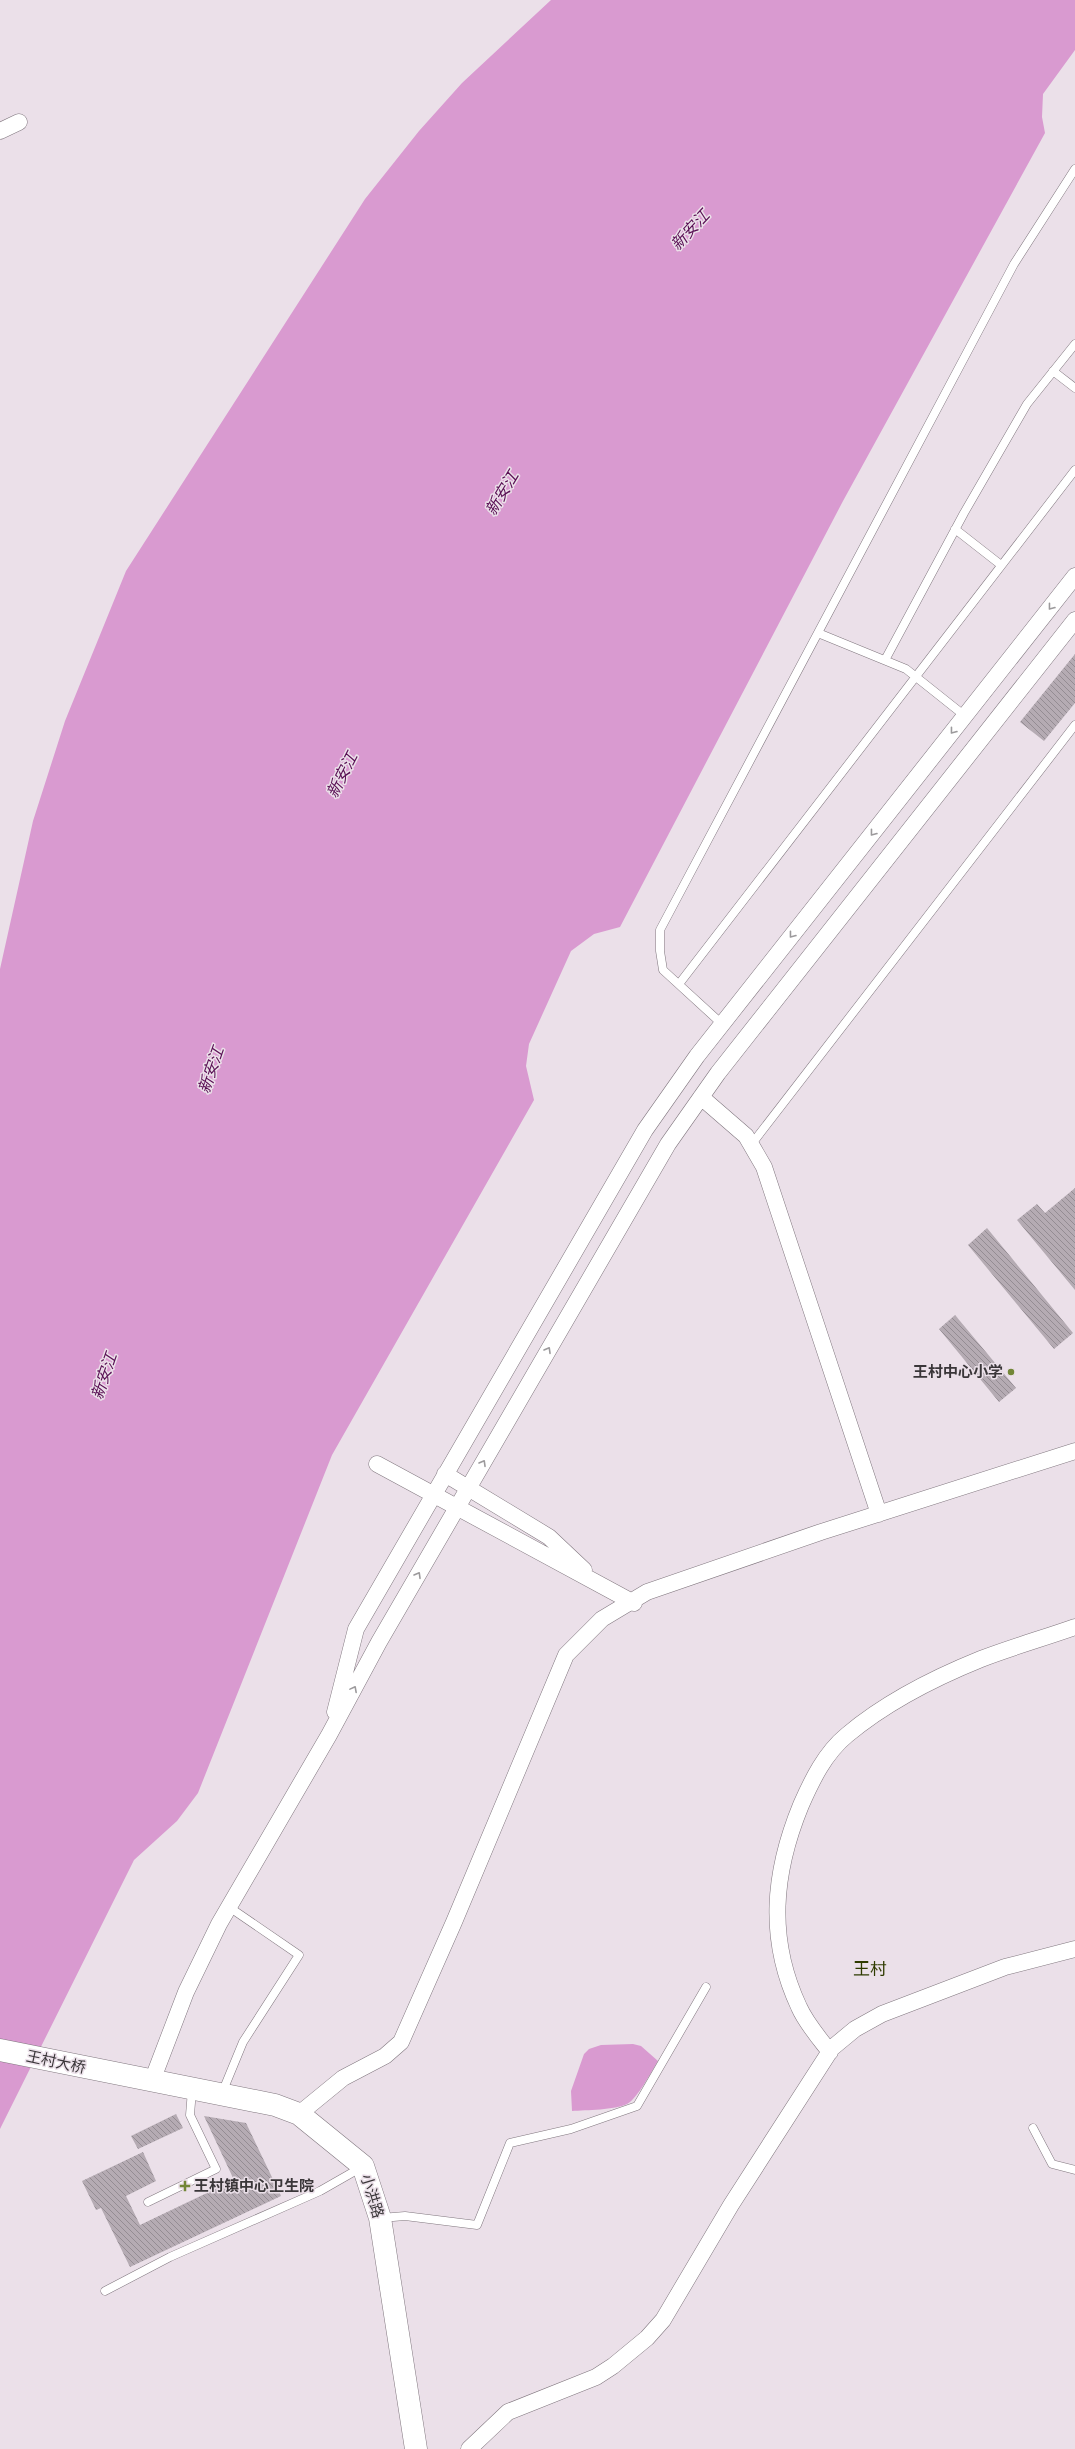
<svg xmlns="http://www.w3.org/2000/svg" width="1075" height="2449" font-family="Cabin,'Noto Sans SC',sans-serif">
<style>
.water{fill:#d99ad0}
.building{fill:url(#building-back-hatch)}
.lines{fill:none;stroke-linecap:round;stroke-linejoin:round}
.lane-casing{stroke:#81777f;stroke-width:9}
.street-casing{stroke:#81777f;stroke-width:17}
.primary-casing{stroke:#81777f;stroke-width:23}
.lane{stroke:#fff;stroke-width:8}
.street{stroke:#fff;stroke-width:16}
.primary{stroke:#fff;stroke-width:22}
.oneway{stroke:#9c9a9c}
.poi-dot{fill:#728636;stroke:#ebe0e9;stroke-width:1.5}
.labels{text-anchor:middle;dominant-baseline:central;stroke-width:3;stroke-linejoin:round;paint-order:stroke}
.poi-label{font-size:15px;font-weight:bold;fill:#3a3639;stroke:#ebe0e9;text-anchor:end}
.street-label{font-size:15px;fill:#3a3639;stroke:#ebe0e9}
.water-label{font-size:16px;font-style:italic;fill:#580e53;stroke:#ebe0e9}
.quarter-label{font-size:17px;fill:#2f3b00;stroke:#ebe0e9}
</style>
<defs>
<pattern id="building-back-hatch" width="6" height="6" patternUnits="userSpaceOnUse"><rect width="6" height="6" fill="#b5abb3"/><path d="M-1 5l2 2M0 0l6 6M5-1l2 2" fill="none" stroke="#948c93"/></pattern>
</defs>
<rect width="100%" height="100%" fill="#ebe0e9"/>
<path class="water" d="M551,0H1075V50L1043,94L1042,117L1045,133L843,501L620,927L594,934L571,951L529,1044L526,1066L534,1100L332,1455L198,1793L177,1821L134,1860L0,2129V969L33,821L65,721L126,571L365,199L419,131L462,83Z
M633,2044L641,2046L658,2061C651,2072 638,2098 627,2104C615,2110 586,2110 572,2111L571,2091L584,2054L589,2049L601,2045Z"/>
<path class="building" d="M1075,654V703L1044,741L1020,722Z
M1075,1188V1290L1017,1220L1037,1204L1045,1213Z
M987,1228L1073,1333L1054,1349L968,1245Z
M955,1315L1016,1388L999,1402L939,1329Z
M176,2114L183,2128L138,2149L131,2136Z
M204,2116L246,2123L281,2196L130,2267L101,2208L96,2210L82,2181L143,2152L156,2181L126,2196L140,2225L234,2180Z"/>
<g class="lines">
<g class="lane-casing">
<path id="lane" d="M1053,371L1075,388
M955,529L1001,565
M818,633L906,669L965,716
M885,660L964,513L1027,404L1075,344
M679,984L1075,470
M722,1024L663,970L660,951V930L1014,264L1075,169
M751,1145L1075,725
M222,2093L243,2042L299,1955L229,1907
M1033,2128L1052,2164L1075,2170
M148,2202L216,2169L190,2115L192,2090
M381,2218L405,2216L477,2225L510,2143L571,2129L637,2106L706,1987
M105,2291L170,2257L320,2191L362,2167"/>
</g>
<g class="street-casing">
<path id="street" d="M0,131L19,122
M701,1097L746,1136L764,1167L879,1514
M377,1464L634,1603
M445,1474L549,1537L584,1570
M335,1712L356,1629L645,1130L697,1056L1075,576
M830,2052C819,2038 806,2023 799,2007C767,1939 773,1873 801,1805C812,1780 825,1753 847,1735C885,1703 934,1678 981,1659C1012,1647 1044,1638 1075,1627
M152,2081L186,1992L219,1924L329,1735L379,1642L668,1144L718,1073L1075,620
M299,2114L343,2078L385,2056L401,2042L454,1922L566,1655L602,1619L647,1592L821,1532L1075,1451
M469,2449L508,2412L596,2377L613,2366L647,2338L663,2320L731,2205L832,2048L855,2029L882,2014L1005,1967L1075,1949"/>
</g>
<g class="primary-casing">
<path id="primary" d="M0,2050L275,2105L299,2114L363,2166L380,2218L416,2449"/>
</g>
<use href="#lane" class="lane"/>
<use href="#street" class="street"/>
<use href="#primary" class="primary"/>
</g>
<defs><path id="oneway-chevron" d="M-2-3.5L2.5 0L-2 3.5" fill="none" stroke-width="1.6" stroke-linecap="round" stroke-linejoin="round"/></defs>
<g class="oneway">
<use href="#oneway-chevron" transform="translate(1051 607) rotate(128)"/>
<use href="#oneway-chevron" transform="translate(953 731) rotate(128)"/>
<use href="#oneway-chevron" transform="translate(873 833) rotate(128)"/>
<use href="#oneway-chevron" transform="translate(792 935) rotate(128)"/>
<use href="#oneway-chevron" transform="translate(548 1350) rotate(-60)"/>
<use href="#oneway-chevron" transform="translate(483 1463) rotate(-60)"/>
<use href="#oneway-chevron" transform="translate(418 1575) rotate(-60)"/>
<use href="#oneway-chevron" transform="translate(354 1689) rotate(-62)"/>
</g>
<g class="poi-dot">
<circle cx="1011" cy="1372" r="4"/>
<path d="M183 2180h4v4h4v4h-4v4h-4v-4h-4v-4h4z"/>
</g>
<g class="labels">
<g class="poi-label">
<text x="1003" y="1372">王村中心小学</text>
<text x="194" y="2186" text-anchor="start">王村镇中心卫生院</text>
</g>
<g class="street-label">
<text transform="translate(56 2062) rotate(12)">王村大桥</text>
<text transform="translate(372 2196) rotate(73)">小洪路</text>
</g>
<g class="water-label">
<text transform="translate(690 230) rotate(-47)">新安江</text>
<text transform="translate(502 493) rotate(-59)">新安江</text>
<text transform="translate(342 775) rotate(-63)">新安江</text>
<text transform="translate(211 1070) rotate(-71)">新安江</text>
<text transform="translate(104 1376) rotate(-71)">新安江</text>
</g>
<g class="quarter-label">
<text x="870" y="1969">王村</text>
</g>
</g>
</svg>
